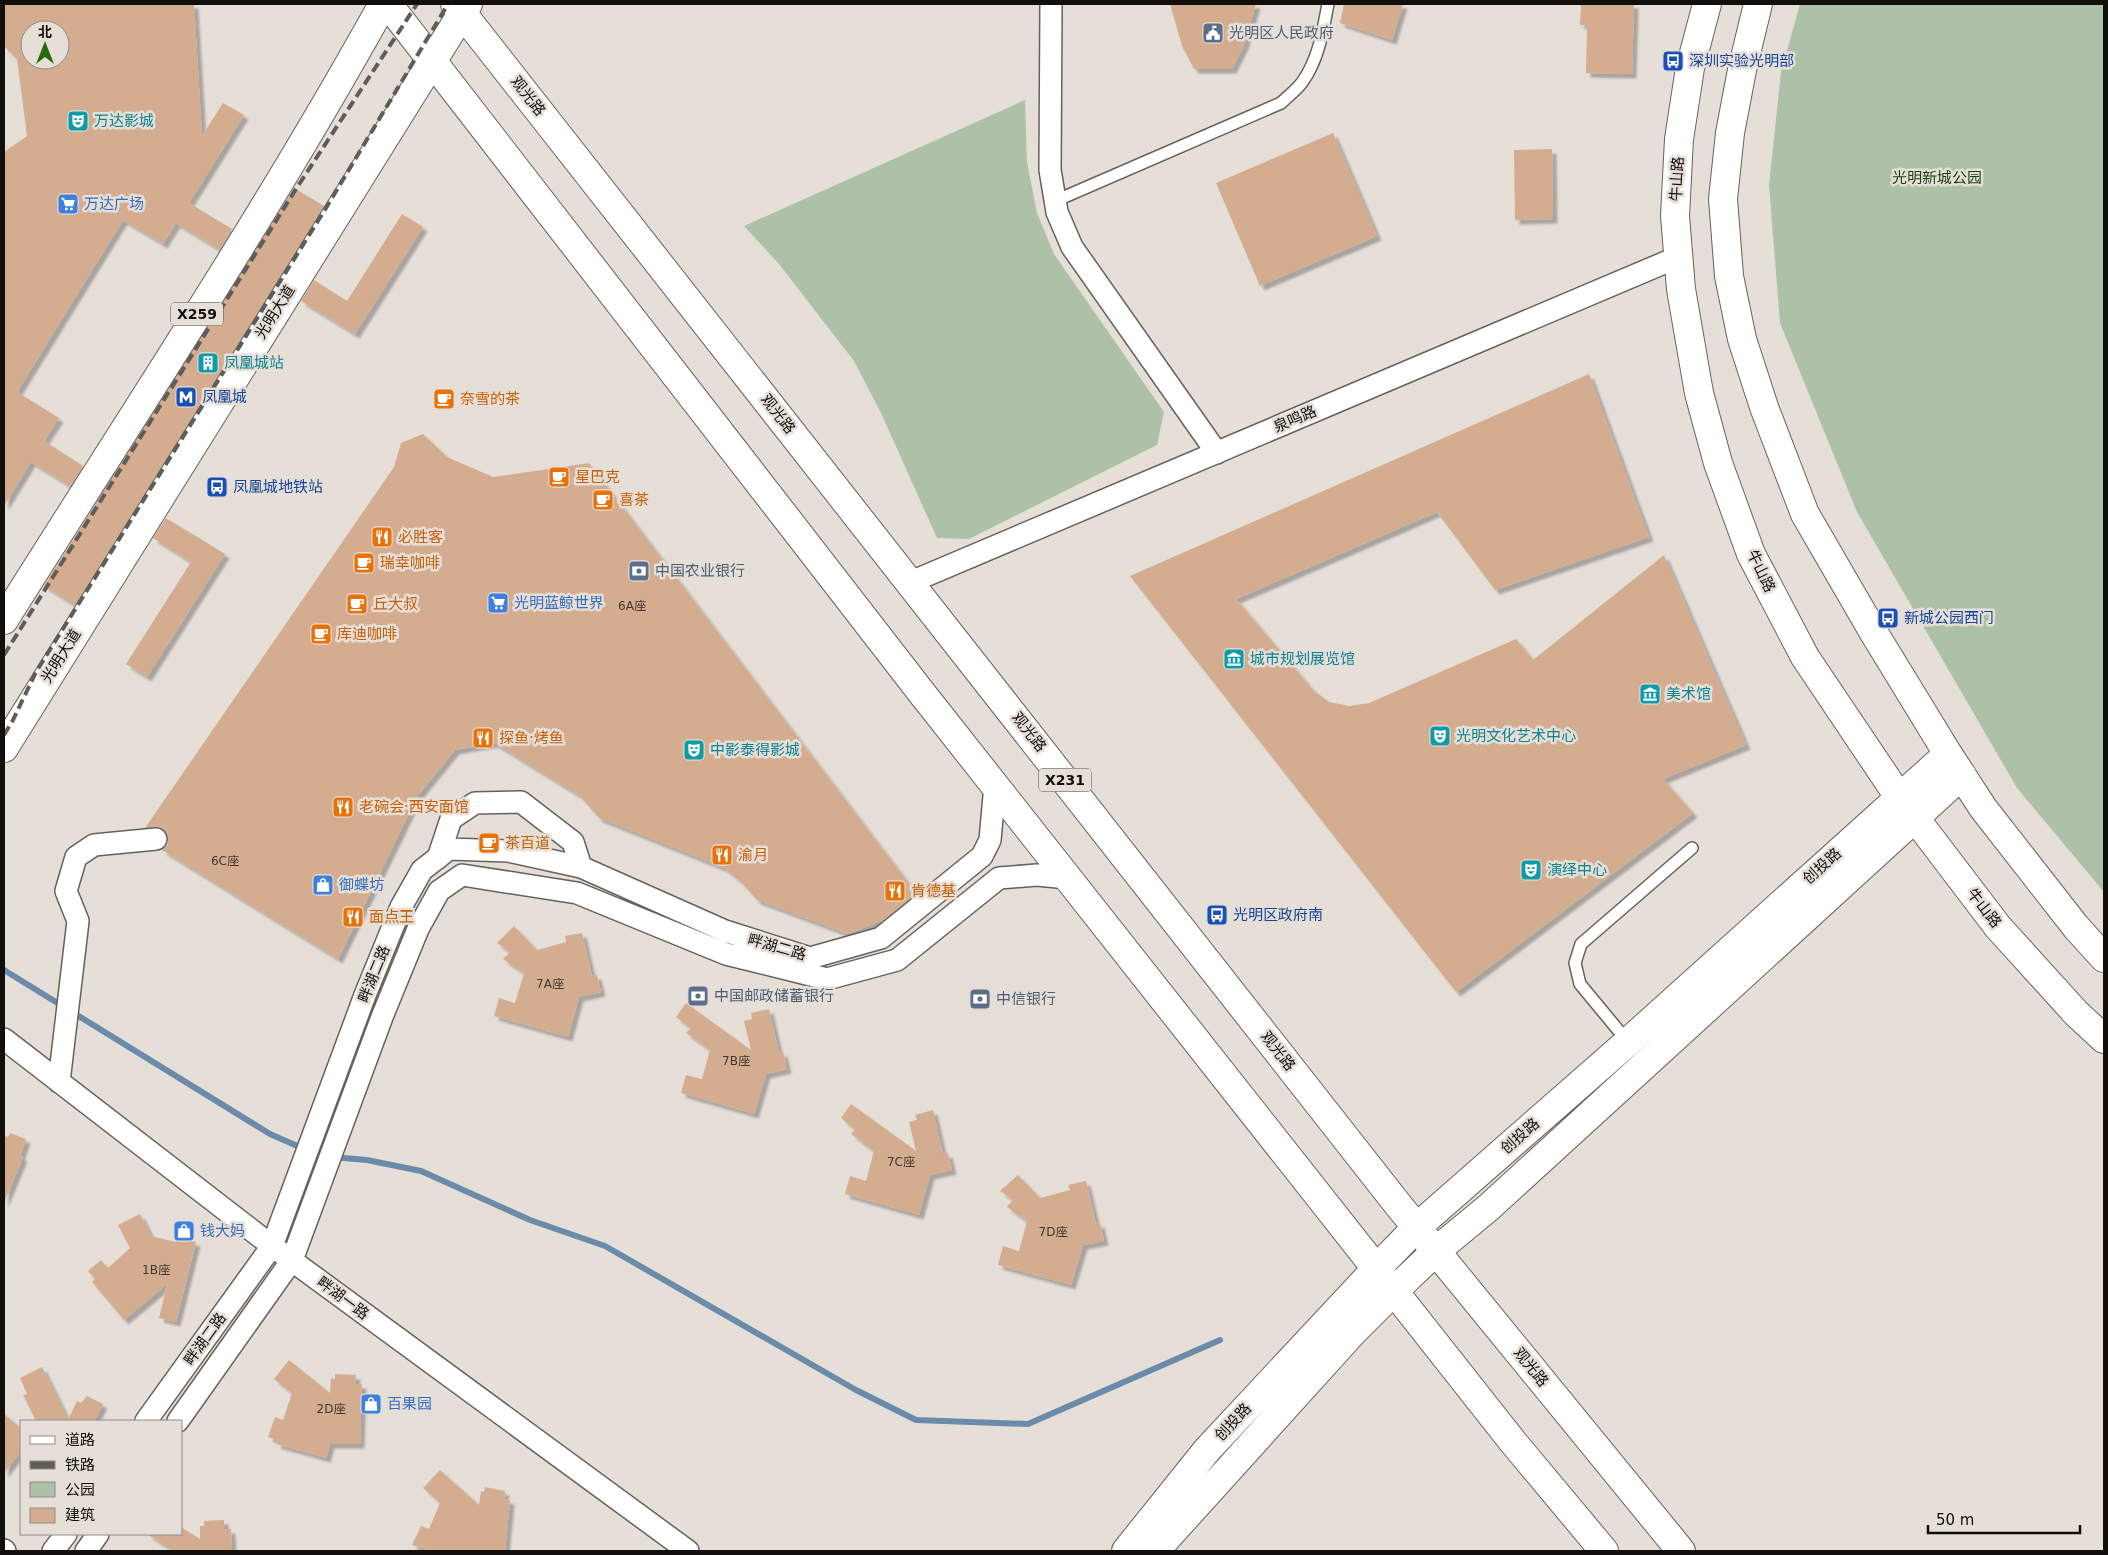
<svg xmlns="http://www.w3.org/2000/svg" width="2108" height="1555" font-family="'DejaVu Sans','Noto Sans SC',sans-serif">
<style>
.green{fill:#adc1a9}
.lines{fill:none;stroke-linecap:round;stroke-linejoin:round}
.stream{stroke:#6b8baa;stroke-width:6}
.building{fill:#d4ad91;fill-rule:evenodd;filter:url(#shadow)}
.service-casing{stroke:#67615b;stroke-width:14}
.minor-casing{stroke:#67615b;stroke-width:24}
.tertiary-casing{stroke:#67615b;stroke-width:30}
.primary-casing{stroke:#67615b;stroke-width:30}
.service{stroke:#fff;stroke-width:11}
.minor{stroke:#fff;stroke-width:21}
.tertiary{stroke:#fff;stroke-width:28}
.primary{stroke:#fff;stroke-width:28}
.rail{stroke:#605c58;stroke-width:4;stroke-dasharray:10 5;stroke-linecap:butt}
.labels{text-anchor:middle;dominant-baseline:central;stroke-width:5;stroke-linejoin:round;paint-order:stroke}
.number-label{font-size:12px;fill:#42362d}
.shield{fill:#e6dfd8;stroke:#514d49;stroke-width:1}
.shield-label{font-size:14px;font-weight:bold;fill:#110e0c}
.service-label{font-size:15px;fill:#4e5e75;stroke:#e6dfd8;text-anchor:start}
.transit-label{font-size:15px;fill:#164399;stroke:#e6dfd8;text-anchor:start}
.street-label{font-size:15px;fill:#110e0c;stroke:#e6dfd8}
.culture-label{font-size:15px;fill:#0d838f;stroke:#e6dfd8;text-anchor:start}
.park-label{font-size:15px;fill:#1a4210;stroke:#e6dfd8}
.shop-label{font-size:15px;fill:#366cbe;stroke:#e6dfd8;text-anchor:start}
.food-label{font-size:15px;fill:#c56008;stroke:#e6dfd8;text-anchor:start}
</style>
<defs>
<filter id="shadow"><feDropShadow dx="4.5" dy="4.5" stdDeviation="1" flood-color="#0004"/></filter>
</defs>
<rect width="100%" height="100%" fill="#e6dfd8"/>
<path class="green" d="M1800,4H2104V892L2017,788L1857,512L1780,323L1769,185L1781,72Z
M1025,100L1027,162L1037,213L1054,254L1164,412L1157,445L969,539L937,538L881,413L854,361L779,264L744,226Z"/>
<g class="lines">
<path class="stream" d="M4,970L270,1134L320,1156L367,1160L421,1171L530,1220L605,1246L856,1390L916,1420L1028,1424L1220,1340"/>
</g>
<path class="building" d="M4,4H194L202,136L223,103L244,115L189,203L232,229L220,250L176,223L163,244L123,220L17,392L59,418L44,441L83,466L70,486L31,462L4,506V152L27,136L17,59L4,46ZM30,30H60V60H30Z
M1170,4H1256L1244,45L1232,69H1194L1182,46Z
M1344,4H1403L1392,40L1340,23Z
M1581,4H1634L1632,74L1586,73L1587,25H1580Z
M1333,133L1377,236L1260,286L1216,183Z
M1552,149L1553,219L1515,220L1514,150Z
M294,188L324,206L75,605L44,586Z
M402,214L423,227L355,334L301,301L314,280L347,301Z
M1589,374L1649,537L1495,590L1437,512L1236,599L1313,690L1329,702L1349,706L1369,703L1516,639L1533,660L1664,555L1746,745L1663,779L1693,813L1456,992L1130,576Z
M423,434L447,457L493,477L589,463L916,893L883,920L848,934L757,900L741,882L724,868L599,818L580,796L494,743L455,750L418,795L338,959L162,850L168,844V837L166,831L161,827L145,828L394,467L401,443Z
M166,518L225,554L147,677L126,664L191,562L153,538Z
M514,926L537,950L566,942L565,936L582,933L592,976L597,975L601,992L579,997L568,1037L494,1016L499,998L515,1003L524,973L503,959L510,952L497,943Z
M686,1003L751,1050L744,1021L752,1019L751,1013L769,1009L779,1053L783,1052L787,1069L766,1074L754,1114L681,1093L686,1075L702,1079L710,1050L686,1033L691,1028L676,1017Z
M851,1104L916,1151L909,1122L917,1120L915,1115L933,1110L943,1154L948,1153L952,1170L930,1175L919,1215L845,1194L850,1176L866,1181L874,1151L851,1134L855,1129L841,1118Z
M10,1133L26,1139L20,1156L23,1157L4,1203V1135L8,1137Z
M1018,1175L1040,1198L1070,1190L1068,1185L1086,1181L1096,1224L1100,1223L1104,1241L1083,1245L1071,1285L998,1265L1003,1246L1019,1251L1027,1221L1007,1207L1013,1200L1000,1191Z
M140,1214L151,1236L176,1242L177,1238L196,1242L176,1322L159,1318L167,1284L124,1320L92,1282L95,1279L88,1271L101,1260L108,1268L130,1248L118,1225Z
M289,1360L330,1393L331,1378L335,1379V1374L356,1375L355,1384H362L360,1444H330L326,1458L276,1444L278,1440L268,1437L275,1417L283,1420L292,1393L274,1379Z
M42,1367L68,1420L77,1401L81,1403L87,1396L103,1404L94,1421H36L23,1395L27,1394L20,1378Z
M4,1414L21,1428V1451L4,1473Z
M440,1470L479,1505L481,1491L484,1492L485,1487L505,1491L504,1499L510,1500L505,1551H430L412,1545L421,1526L429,1529L440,1503L423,1488Z
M224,1520V1529H231L232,1551H174L147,1534H181V1527L200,1539V1526H204V1521Z"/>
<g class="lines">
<g class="service-casing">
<path id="service" d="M1055,201L1281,103C1288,96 1298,89 1303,81C1319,58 1323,30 1328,4
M1628,1042L1580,984L1575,963L1581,944L1692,848"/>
</g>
<g class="minor-casing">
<path id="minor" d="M1051,4L1050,170L1057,212L1072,247L1217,453
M911,582L1678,257
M438,858L451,819L475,803L521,802L573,842L581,867
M4,1039L272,1246L688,1551
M59,1082L78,921L66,891L76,857L94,845L156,839
M146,1421L272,1246L365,995L401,907L422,870L449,849L508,851L581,867L725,931L810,958L881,938L982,856L990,840L995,785
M178,1421L292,1260L382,1017L418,929L439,891L462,875L577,893L726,954L827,979L897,960L999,878L1037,875L1068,878
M4,1550L5,1551
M53,1551L66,1534
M86,1551L98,1534"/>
</g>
<g class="tertiary-casing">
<path id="tertiary" d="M1707,4L1690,68L1679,139L1675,216L1681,289L1699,393L1718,463L1751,554L1805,657L1899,797L1998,927L2076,1013L2104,1039
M1758,4L1742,70L1730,133L1723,199L1729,276L1742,339L1764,407L1805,514L1874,633L1948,754L1983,808L2076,927L2104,958
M1126,1551L1207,1450L1376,1269L1417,1227L1628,1042L1948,754
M1155,1551L1352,1333L1394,1291L1436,1251L1488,1208L1962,775"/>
</g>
<g class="primary-casing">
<path id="primary" d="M388,4L921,692L1513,1442L1604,1551
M455,4L1399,1206L1681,1551
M4,620C132,416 266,215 383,4
M4,748L468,4"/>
</g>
<use href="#service" class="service"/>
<use href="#minor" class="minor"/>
<use href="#tertiary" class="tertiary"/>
<use href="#primary" class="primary"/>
<path class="rail" d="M4,655L296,189L417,4
M4,735L13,720L36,672L326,208L448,4"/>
</g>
<defs>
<g id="civic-square" transform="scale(1.125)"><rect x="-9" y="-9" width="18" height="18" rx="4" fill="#5c6f8a" stroke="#e6dfd8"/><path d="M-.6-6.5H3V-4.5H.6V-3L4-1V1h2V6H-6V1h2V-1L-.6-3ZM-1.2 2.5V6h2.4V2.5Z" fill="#fff"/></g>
<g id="bus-square" transform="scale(1.125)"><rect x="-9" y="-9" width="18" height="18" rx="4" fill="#1a4fb4" stroke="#e6dfd8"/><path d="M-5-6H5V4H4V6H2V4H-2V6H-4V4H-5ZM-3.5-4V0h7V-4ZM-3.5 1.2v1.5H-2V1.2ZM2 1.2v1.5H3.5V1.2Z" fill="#fff"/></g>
<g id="theatre-square" transform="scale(1.125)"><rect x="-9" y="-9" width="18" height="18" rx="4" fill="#0f9aa8" stroke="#e6dfd8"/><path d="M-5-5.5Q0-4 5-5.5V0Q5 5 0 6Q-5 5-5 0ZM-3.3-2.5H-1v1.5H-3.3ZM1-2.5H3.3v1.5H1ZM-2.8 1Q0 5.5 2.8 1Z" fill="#fff"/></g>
<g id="supermarket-square" transform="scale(1.125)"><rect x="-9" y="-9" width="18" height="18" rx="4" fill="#3f7fe0" stroke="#e6dfd8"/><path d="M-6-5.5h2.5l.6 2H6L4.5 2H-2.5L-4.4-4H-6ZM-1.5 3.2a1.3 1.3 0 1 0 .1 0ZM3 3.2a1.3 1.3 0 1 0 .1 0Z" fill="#fff"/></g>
<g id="building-square" transform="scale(1.125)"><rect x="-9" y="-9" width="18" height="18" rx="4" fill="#0f9aa8" stroke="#e6dfd8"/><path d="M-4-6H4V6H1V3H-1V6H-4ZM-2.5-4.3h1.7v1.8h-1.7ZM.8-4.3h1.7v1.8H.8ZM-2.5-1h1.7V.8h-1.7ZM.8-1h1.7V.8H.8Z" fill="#fff"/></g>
<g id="metro-square" transform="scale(1.125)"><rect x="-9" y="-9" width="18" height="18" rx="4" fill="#1a4fb4" stroke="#e6dfd8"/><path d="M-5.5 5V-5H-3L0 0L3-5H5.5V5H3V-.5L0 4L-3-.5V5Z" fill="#fff"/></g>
<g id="cafe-square" transform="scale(1.125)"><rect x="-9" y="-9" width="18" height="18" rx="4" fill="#e8710a" stroke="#e6dfd8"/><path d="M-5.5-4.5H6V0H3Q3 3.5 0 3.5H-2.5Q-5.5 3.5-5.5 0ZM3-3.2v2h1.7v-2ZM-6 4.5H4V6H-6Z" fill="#fff"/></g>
<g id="restaurant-square" transform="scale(1.125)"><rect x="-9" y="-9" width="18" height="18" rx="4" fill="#e8710a" stroke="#e6dfd8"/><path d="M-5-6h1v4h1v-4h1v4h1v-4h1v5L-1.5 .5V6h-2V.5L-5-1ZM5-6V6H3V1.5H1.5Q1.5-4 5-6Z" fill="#fff"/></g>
<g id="bank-square" transform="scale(1.125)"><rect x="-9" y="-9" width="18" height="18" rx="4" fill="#5c6f8a" stroke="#e6dfd8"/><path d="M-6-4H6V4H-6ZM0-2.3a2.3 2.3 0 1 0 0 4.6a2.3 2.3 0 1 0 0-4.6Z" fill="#fff"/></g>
<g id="museum-square" transform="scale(1.125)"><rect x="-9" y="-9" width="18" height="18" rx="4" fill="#0f9aa8" stroke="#e6dfd8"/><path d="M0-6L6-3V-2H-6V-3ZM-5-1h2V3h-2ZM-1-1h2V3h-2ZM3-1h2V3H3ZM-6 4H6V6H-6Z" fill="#fff"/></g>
<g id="shop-square" transform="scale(1.125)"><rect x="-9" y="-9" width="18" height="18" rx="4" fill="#3f7fe0" stroke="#e6dfd8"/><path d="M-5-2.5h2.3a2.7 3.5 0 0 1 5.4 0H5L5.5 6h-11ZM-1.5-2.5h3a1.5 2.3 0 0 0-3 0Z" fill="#fff"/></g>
</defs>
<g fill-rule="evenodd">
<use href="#civic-square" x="1213" y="33"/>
<use href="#bus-square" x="1673" y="61"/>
<use href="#theatre-square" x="78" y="121"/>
<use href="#supermarket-square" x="68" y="204"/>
<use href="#building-square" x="208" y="363"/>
<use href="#metro-square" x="186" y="397"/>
<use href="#cafe-square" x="444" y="399"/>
<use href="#cafe-square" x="559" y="477"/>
<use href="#bus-square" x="217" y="487"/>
<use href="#cafe-square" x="603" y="500"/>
<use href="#restaurant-square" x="382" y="537"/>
<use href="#cafe-square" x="364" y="563"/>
<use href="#bank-square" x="639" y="571"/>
<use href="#supermarket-square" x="498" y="603"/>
<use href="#cafe-square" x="357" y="604"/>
<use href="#bus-square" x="1888" y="618"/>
<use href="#cafe-square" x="321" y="634"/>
<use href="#museum-square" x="1234" y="659"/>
<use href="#museum-square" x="1650" y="694"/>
<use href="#theatre-square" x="1440" y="736"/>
<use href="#restaurant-square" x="483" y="738"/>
<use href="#theatre-square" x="694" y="750"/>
<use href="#restaurant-square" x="343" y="807"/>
<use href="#cafe-square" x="489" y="843"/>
<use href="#restaurant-square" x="722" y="855"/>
<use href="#theatre-square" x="1531" y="870"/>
<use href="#shop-square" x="323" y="885"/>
<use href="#restaurant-square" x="895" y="891"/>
<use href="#bus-square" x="1217" y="915"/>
<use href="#restaurant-square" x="353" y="917"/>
<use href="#bank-square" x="698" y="996"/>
<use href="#bank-square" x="980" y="999"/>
<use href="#shop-square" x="184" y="1231"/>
<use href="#shop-square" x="371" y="1404"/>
</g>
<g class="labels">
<g class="number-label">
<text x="632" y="606">6A座</text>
<text x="225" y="861">6C座</text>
<text x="550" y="984">7A座</text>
<text x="736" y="1061">7B座</text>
<text x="901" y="1162">7C座</text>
<text x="1053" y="1232">7D座</text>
<text x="156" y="1270">1B座</text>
<text x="331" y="1409">2D座</text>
</g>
<g class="shield">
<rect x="171" y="302.5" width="52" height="23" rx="4"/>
<rect x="1039" y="768.5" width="52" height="23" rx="4"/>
</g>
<g class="shield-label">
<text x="197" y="314">X259</text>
<text x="1065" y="780">X231</text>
</g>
<g class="service-label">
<text x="1229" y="33">光明区人民政府</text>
<text x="655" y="571">中国农业银行</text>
<text x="714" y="996">中国邮政储蓄银行</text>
<text x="996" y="999">中信银行</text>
</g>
<g class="transit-label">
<text x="1689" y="61">深圳实验光明部</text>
<text x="202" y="397">凤凰城</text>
<text x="233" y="487">凤凰城地铁站</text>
<text x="1904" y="618">新城公园西门</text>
<text x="1233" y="915">光明区政府南</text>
</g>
<g class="street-label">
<text transform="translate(528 96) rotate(52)">观光路</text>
<text transform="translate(1677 179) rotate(-87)">牛山路</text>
<text transform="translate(275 312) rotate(-58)">光明大道</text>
<text transform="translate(778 414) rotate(52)">观光路</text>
<text transform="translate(1295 419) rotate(-23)">泉鸣路</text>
<text transform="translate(1761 571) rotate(64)">牛山路</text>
<text transform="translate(61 656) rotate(-58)">光明大道</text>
<text transform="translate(1029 732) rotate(52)">观光路</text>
<text transform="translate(1822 866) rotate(-42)">创投路</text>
<text transform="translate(1984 908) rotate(52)">牛山路</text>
<text transform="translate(777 947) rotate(16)">畔湖二路</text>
<text transform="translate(374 974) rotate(-68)">畔湖二路</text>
<text transform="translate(1278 1051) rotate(52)">观光路</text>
<text transform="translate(1520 1136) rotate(-41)">创投路</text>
<text transform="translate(343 1298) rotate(37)">畔湖一路</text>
<text transform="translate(205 1339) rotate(-54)">畔湖二路</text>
<text transform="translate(1531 1367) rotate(51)">观光路</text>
<text transform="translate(1233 1422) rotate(-47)">创投路</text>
</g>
<g class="culture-label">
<text x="94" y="121">万达影城</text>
<text x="224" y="363">凤凰城站</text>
<text x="1250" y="659">城市规划展览馆</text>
<text x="1666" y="694">美术馆</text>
<text x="1456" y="736">光明文化艺术中心</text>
<text x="710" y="750">中影泰得影城</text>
<text x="1547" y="870">演绎中心</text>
</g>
<g class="park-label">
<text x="1937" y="178">光明新城公园</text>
</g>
<g class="shop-label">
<text x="84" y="204">万达广场</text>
<text x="514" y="603">光明蓝鲸世界</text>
<text x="339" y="885">御蝶坊</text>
<text x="200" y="1231">钱大妈</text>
<text x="387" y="1404">百果园</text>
</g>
<g class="food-label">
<text x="460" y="399">奈雪的茶</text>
<text x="575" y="477">星巴克</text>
<text x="619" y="500">喜茶</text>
<text x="398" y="537">必胜客</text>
<text x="380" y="563">瑞幸咖啡</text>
<text x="373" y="604">丘大叔</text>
<text x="337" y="634">库迪咖啡</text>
<text x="499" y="738">探鱼·烤鱼</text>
<text x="359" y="807">老碗会·西安面馆</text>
<text x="505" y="843">茶百道</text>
<text x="738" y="855">渝月</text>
<text x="911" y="891">肯德基</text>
<text x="369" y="917">面点王</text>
</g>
</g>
<rect width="2108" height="1555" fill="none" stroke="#110e0c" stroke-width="10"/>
<rect x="20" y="1420" width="162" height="115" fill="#e6dfd8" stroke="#918b86"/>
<rect x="30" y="1436" width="25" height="8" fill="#ffffff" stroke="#918b86"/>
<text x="65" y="1445" font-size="15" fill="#110e0c">道路</text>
<rect x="30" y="1461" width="25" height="8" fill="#605c58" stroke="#918b86"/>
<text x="65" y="1470" font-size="15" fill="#110e0c">铁路</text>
<rect x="30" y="1482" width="25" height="15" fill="#adc1a9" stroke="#918b86"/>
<text x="65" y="1495" font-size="15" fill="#110e0c">公园</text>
<rect x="30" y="1508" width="25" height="15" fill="#d4ad91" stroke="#918b86"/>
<text x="65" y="1520" font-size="15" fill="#110e0c">建筑</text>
<g transform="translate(45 45)"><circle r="24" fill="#e6dfd8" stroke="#918b86"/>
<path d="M0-4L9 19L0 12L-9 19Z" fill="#256c09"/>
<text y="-8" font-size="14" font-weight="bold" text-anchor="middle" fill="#110e0c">北</text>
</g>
<path d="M1928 1525v8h152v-8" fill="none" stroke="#110e0c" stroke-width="2.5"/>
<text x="1936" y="1525" font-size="15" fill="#110e0c" stroke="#e6dfd8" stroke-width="4" paint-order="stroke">50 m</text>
</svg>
